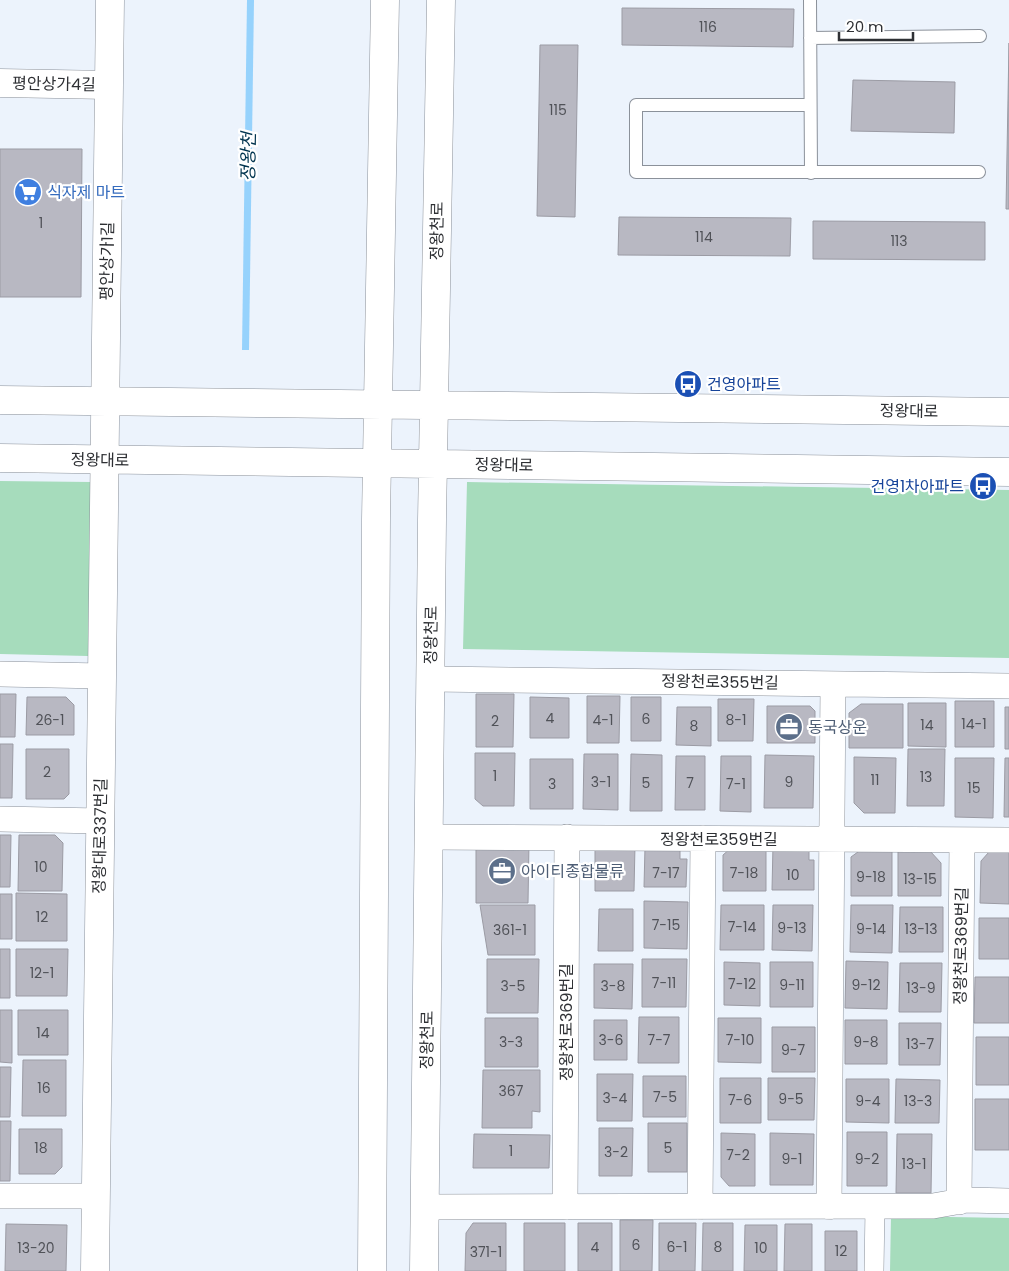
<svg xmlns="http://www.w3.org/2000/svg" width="1009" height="1271" font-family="Poppins,'Noto Sans KR',sans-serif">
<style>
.green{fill:#a6dcbc}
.water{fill:#96d2fc}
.building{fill:#b8b8c2;stroke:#9b9ba4}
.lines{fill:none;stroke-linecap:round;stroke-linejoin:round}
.service-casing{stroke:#8b919a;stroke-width:14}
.pedestrian-casing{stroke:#8b919a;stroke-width:20}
.minor-casing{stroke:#8b919a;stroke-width:26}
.tertiary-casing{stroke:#8b919a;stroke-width:29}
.service{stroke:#fff;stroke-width:12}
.pedestrian{stroke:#fff;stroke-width:19}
.minor{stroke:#fff;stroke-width:25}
.tertiary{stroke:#fff;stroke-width:28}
.labels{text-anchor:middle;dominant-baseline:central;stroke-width:4.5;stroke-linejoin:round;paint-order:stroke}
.number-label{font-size:14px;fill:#505258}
.street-label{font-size:16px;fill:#2e3034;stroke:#fff}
.shop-label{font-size:16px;fill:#366cbe;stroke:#fff;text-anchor:start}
.transit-label{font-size:16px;fill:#164399;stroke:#fff;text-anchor:start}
.service-label{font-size:16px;fill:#4e5e75;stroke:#fff;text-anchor:start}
.water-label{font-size:18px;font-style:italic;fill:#01344f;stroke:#fff}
</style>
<rect width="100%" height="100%" fill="#ecf3fc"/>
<path class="green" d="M0,481L91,482L88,656L0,654Z
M467,482L1009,490V658L463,649Z
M891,1216L1009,1218V1271H890Z"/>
<path class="water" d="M247,0H254L249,350H242Z"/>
<path class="building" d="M622,8L794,9L793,47L622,45Z
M1009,43V209H1006Z
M540,45H578L575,217L537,216Z
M853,80L955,82L954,133L851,131Z
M0,149H82L81,297H0Z
M619,217L791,218L790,256L618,255Z
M813,221L985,222V260L813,259Z
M0,694H16L15,737H0Z
M476,694H514L513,747H476Z
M587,696H620L619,743H587Z
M27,697H66L74,705V735H26Z
M530,697L569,698V738H530Z
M631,697H661V741H631Z
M718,699H754L753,741H718Z
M955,701H994V747H955Z
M908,703H946V747L908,746Z
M861,704H903V748H849V713Z
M767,706H810L815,711V743H767Z
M677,707H711V746L676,745Z
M1005,707H1009V749H1005Z
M0,744H13L12,798H0Z
M26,749H69V794L64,799H26Z
M908,749H945L944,806H907Z
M475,753H515L514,806H483L475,799Z
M584,754H618V810L583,809Z
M631,754L662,755V811H630Z
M765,755L814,756L813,808H764Z
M676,756H705V810H675Z
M721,756H751V812L720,811Z
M854,757L896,758L895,813H864L854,803Z
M955,758H994L993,818L955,817Z
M1005,758H1009V817H1004Z
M530,759H573V809H530Z
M0,835H11L10,887H0Z
M19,835H55L63,843L62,891H18Z
M476,842H529L528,903H476Z
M595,844L635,845L634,891H595Z
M773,845H809V860H814V890H772Z
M645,847L680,848V859H687L686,887H644Z
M731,848H766V891H723V855Z
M862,849H892V896H851V857Z
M898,851H930L941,863V896H898Z
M989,852H1009V904L980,903L981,861Z
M16,893L67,894V941H16Z
M0,894H12V939H0Z
M644,901L688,902L687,949L644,948Z
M480,905H535V955H488Z
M721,905H764V950H720Z
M773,905H813L812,951L772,950Z
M851,905H893L892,953L850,952Z
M900,907H943V952H899Z
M599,909H633V951H598Z
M979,918H1009V959H979Z
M0,949H10V998H0Z
M16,949H68L67,996H16Z
M487,959H539L538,1013H487Z
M642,959H687L686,1007H642Z
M846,961L888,962L887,1009L845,1008Z
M724,962L760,963V1006L724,1005Z
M770,962H813V1007H770Z
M900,963H942L941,1012H899Z
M594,964H633L632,1009L594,1008Z
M975,977H1009V1023H974Z
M0,1010H12V1063L0,1062Z
M18,1010H68V1055H18Z
M639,1017H679V1063H638Z
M485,1018H538V1067H485Z
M718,1018H761V1063L718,1062Z
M594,1020H627V1060H594Z
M845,1020H887V1064H845Z
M899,1023H941L940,1065H899Z
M772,1027H815V1072H772Z
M976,1037H1009V1085H976Z
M23,1060H66V1116H22Z
M0,1067H11L10,1117H0Z
M483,1070H540V1112L532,1111V1128H482Z
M597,1074H633L632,1121H597Z
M643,1076H686V1117H643Z
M720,1078H761V1123H720Z
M768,1078H815L814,1120H768Z
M846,1079H889V1123L846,1122Z
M896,1079L940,1080L939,1123H895Z
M975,1099H1009V1150H975Z
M0,1121H11L10,1181H0Z
M648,1123H687V1172H648Z
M599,1128H633L632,1176H599Z
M19,1129H62V1167L55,1174H19Z
M847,1132H887V1186H847Z
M721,1133L755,1134V1186H729L721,1177Z
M770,1133L814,1134L813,1185H770Z
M474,1134L550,1135L549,1168H473Z
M897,1134H932L931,1193H896Z
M620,1220H653L652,1271H620Z
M473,1223H506V1271H465L466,1233Z
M524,1223H565V1271H524Z
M578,1223H612V1271H578Z
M659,1223H696L695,1271H659Z
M703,1223H733V1271H702Z
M6,1224L67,1225L66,1271H5Z
M785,1224H812V1271H784Z
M745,1225H777V1271H744Z
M825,1231H857V1271H825Z"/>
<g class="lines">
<g class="service-casing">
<path id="service" d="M810,0L811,173
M810,38L980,36
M810,105H636V172H979"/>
</g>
<g class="pedestrian-casing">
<path id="pedestrian" d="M874,1271L875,1207"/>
</g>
<g class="minor-casing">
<path id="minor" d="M0,674L102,676
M431,679L1009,686
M0,819L100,821
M429,837L1009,840
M0,1196H96
M959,1202L962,840
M425,1207L933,1206L967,1200L1009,1201
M565,1207L567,837
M700,1207L703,838
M829,1207L833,684"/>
</g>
<g class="tertiary-casing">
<path id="tertiary" d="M0,83L109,85
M0,400L1009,412
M0,458L1009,472
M95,1271L110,0
M372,1271L376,519L385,0
M424,1271L432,520L441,0"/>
</g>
<use href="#service" class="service"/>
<use href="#pedestrian" class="pedestrian"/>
<use href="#minor" class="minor"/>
<use href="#tertiary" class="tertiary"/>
</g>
<defs>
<g id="supermarket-disc" transform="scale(1.4375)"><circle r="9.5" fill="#3f7fe0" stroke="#fff"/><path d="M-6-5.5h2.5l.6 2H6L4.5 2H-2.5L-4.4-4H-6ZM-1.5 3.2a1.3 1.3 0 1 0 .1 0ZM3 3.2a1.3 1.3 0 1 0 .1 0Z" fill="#fff"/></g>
<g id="bus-disc" transform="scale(1.4375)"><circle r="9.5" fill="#1a4fb4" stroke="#fff"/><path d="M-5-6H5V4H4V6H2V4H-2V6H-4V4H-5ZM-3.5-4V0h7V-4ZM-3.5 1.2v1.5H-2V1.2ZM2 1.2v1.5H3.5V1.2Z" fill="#fff"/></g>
<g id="office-disc" transform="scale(1.4375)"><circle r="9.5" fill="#5c6f8a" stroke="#fff"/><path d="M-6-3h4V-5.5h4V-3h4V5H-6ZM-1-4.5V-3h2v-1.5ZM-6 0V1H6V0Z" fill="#fff"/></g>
</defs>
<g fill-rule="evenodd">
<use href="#supermarket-disc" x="28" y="192"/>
<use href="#bus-disc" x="688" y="384"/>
<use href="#bus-disc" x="983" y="486"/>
<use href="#office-disc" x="789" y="727"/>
<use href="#office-disc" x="502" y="871"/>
</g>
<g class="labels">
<g class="number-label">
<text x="708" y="27">116</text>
<text x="558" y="110">115</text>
<text x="41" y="223">1</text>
<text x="704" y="237">114</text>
<text x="899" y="241">113</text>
<text x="550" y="718">4</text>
<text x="646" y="719">6</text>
<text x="50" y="720">26-1</text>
<text x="603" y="720">4-1</text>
<text x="736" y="720">8-1</text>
<text x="495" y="721">2</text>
<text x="974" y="724">14-1</text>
<text x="927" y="725">14</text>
<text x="694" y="726">8</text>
<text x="47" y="772">2</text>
<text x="495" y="776">1</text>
<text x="926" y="777">13</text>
<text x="875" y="780">11</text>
<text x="601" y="782">3-1</text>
<text x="789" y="782">9</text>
<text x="646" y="783">5</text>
<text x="690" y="783">7</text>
<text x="552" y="784">3</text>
<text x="736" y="784">7-1</text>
<text x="974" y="788">15</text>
<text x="41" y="867">10</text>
<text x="666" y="873">7-17</text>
<text x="744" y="873">7-18</text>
<text x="793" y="875">10</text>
<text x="871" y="877">9-18</text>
<text x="920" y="879">13-15</text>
<text x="42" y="917">12</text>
<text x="666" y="925">7-15</text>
<text x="742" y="927">7-14</text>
<text x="792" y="928">9-13</text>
<text x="871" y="929">9-14</text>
<text x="921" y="929">13-13</text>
<text x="510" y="930">361-1</text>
<text x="42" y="973">12-1</text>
<text x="664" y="983">7-11</text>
<text x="742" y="984">7-12</text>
<text x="792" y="985">9-11</text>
<text x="866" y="985">9-12</text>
<text x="513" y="986">3-5</text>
<text x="613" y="986">3-8</text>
<text x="921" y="988">13-9</text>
<text x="43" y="1033">14</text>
<text x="611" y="1040">3-6</text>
<text x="659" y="1040">7-7</text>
<text x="740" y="1040">7-10</text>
<text x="511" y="1042">3-3</text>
<text x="866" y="1042">9-8</text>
<text x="920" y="1044">13-7</text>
<text x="793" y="1050">9-7</text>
<text x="44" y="1088">16</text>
<text x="511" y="1091">367</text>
<text x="665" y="1097">7-5</text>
<text x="615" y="1098">3-4</text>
<text x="791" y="1099">9-5</text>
<text x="740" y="1100">7-6</text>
<text x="868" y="1101">9-4</text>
<text x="918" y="1101">13-3</text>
<text x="41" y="1148">18</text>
<text x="668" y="1148">5</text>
<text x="511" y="1151">1</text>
<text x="616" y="1152">3-2</text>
<text x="738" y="1155">7-2</text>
<text x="792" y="1159">9-1</text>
<text x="867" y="1159">9-2</text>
<text x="914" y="1164">13-1</text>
<text x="636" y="1245">6</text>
<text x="595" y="1247">4</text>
<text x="677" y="1247">6-1</text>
<text x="718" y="1247">8</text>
<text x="36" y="1248">13-20</text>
<text x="761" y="1248">10</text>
<text x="841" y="1251">12</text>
<text x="486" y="1252">371-1</text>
</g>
<g class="street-label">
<text transform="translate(54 84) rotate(1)">평안상가4길</text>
<text transform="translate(437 231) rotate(-89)">정왕천로</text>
<text transform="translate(107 261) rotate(-89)">평안상가1길</text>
<text transform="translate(909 411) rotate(1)">정왕대로</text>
<text transform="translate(100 460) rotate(1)">정왕대로</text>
<text transform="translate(504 465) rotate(1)">정왕대로</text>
<text transform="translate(431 635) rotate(-89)">정왕천로</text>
<text transform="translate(720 682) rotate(1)">정왕천로355번길</text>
<text transform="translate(100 836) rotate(-89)">정왕대로337번길</text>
<text x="719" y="839">정왕천로359번길</text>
<text transform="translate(961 946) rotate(-89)">정왕천로369번길</text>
<text transform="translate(566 1022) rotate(-90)">정왕천로369번길</text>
<text transform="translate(427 1040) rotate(-89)">정왕천로</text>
</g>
<g class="shop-label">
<text x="47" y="192">식자제 마트</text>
</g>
<g class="transit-label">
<text x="707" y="384">건영아파트</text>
<text x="964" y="486" text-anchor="end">건영1차아파트</text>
</g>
<g class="service-label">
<text x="808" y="727">동국상운</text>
<text x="521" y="871">아이티종합물류</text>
</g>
<g class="water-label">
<text transform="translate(248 157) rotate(-89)">정왕천</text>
</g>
</g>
<path d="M839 32v8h74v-8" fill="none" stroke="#2e3034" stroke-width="2.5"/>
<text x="846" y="32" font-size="15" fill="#2e3034" stroke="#ffffff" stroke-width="4" paint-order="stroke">20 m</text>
</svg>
